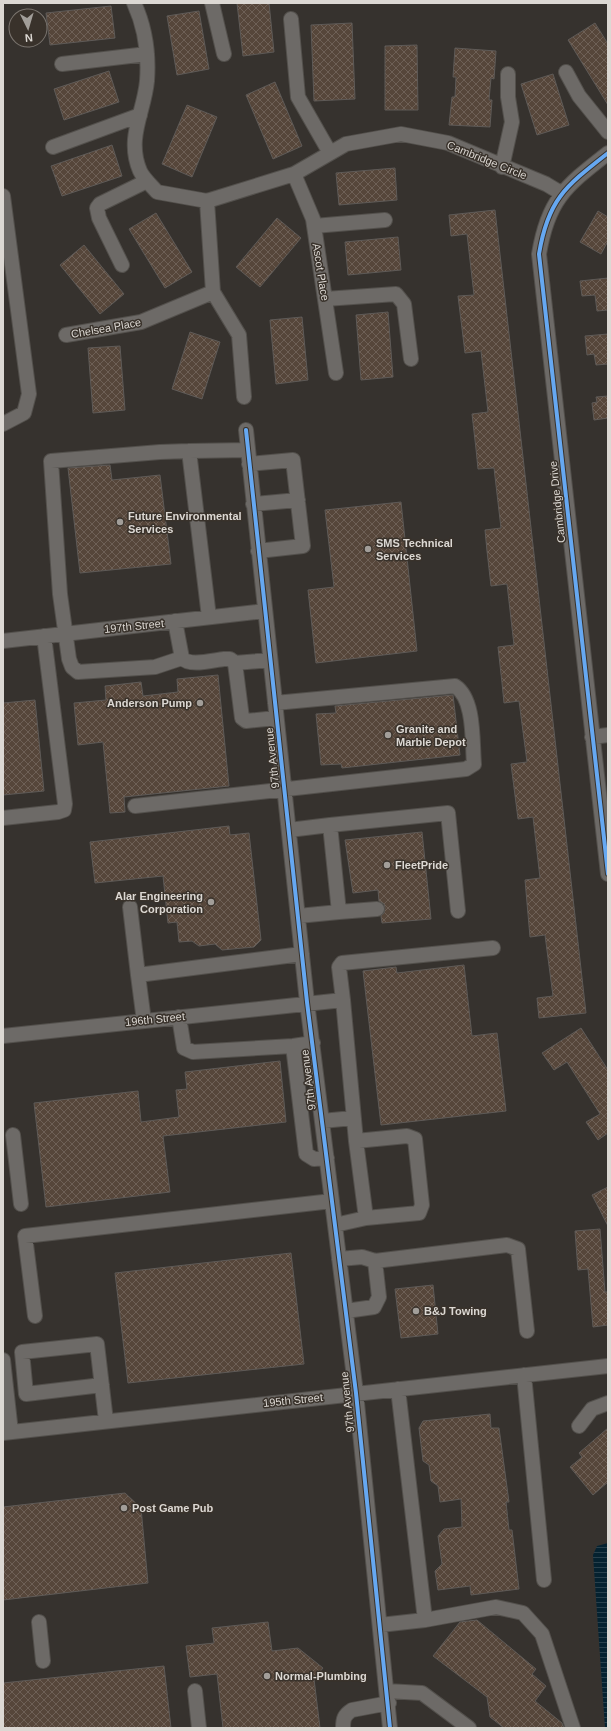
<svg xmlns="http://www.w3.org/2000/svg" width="611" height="1731" font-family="Arial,sans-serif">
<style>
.water{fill:url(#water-rules)}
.building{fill:url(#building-cross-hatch);stroke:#5e5a57}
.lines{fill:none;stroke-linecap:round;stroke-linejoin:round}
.minor-casing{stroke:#53504c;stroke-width:16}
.minor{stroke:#6d6a67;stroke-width:14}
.cycleway-casing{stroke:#39322b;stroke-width:6}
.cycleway{stroke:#66a8f1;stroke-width:4}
.poi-dot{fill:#a29e99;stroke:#39322b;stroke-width:1.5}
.labels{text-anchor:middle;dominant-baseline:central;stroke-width:3;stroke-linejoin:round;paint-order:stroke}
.street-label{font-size:11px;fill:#dcd8d3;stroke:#39322b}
.poi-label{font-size:11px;font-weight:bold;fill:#dcd8d3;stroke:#39322b;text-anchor:start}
</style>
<defs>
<pattern id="water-rules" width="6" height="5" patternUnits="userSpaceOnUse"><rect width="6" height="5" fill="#052230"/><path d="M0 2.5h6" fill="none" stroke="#29414d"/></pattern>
<pattern id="building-cross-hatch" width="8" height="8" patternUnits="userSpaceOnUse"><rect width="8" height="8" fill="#56463a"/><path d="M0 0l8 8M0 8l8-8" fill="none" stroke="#6e6056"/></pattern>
</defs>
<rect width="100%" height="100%" fill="#36322e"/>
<path class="water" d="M608,1543V1728H605L593,1555L597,1546Z"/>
<path class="building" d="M237,3H269L274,52L243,56Z
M111,6L115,38L50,45L46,13Z
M199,11L209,69L177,75L167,16Z
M352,23L355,99L314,101L311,25Z
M595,23L608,44V105L568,40Z
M417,45L418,110H385V46Z
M455,48L496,51L494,79L491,78L489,100H492L490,127L449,125L452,97H455L456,77H453Z
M109,71L119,102L64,120L54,89Z
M553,74L569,125L537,135L521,84Z
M275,82L302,146L273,159L246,95Z
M187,105L217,117L192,177L162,164Z
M112,145L122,176L62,196L51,166Z
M395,168L397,200L339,205L336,173Z
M495,210L586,1013L539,1018L537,998L553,996L545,935L530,937L525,880L540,878L533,817L518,819L511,764L527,762L519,701L504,703L502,683L498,647L514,645L507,584L491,586L487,551L485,530L501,528L494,468L478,469L476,449L472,414L488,412L481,351L465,353L458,296L474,295L467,234L451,236L449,215Z
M598,211L608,217V241L601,254L580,242Z
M156,213L192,272L165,288L129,229Z
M277,218L301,238L260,287L236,267Z
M398,237L401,270L348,275L345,242Z
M84,245L124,294L100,314L60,265Z
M608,278V310L597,311L595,295L582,296L580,281Z
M388,312L393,377L361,380L356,315Z
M302,317L308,380L276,384L270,320Z
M190,332L220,342L202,399L172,389Z
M608,334V364L596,365L594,354L587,355L585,336Z
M120,346L125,410L93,413L88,348Z
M608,396V418L594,420L592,403L597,402L596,397Z
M110,465L112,480L160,475L171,564L80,573L68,468Z
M401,502L417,651L316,663L308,590L334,587L325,510Z
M218,675L229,786L124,797L125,812L110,813L103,742L78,745L74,703L106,700L105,686L141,682L143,696L178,692L177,679Z
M453,695L460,755L342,768L341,764L321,765L316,714L336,713L335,706Z
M35,700L44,791L3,795V703Z
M229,826L230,835L249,833L261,940L254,947L222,950L215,944L199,946L192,941L179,942L177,922L168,923L163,876L95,883L90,842Z
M422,832L431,919L382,923L381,916L384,913L385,908L384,904L379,901L378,890L353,893L345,840Z
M464,965L472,1036L497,1033L506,1111L381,1125L363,971L396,967L397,973Z
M581,1028L608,1070V1133L598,1140L586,1122L600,1114L567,1062L554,1070L542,1053Z
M280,1061L286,1122L163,1136L170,1192L46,1207L34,1103L138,1091L141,1122L179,1117L176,1090L187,1089L185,1072Z
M608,1187V1226L592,1195Z
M600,1229L605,1292H608V1325L593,1327L588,1269L578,1270L575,1231Z
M291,1253L304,1364L128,1383L115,1273Z
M433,1285L438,1334L401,1338L395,1289Z
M490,1414L491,1428H499L509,1502H506L509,1530H512L519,1589L471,1595L470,1586L438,1590L435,1571L442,1564L438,1536L444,1529L462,1527L461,1499L440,1502L438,1486L431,1481L429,1465L423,1461L419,1428L423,1421Z
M608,1428V1482L593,1495L570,1467L582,1457L579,1453Z
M125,1493L141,1508L148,1583L3,1600V1507Z
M477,1620L536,1669L532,1674L546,1686L535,1701L562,1723L564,1728H504L490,1717L487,1697L433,1656L460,1622Z
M268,1622L272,1651L298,1648L323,1668L314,1679L320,1728H223L217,1674L190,1677L186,1646L214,1643L212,1628Z
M164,1666L171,1728H3V1683Z"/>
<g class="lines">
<g class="minor-casing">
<path id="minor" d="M134,3C145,27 149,54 147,81C144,113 126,138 140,171C143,178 152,186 157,192L207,201L294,174L346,144L401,134L448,143L546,184L561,193
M212,3L224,54
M291,19L298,97L330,153
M62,64L147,54
M566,72L579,96L608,132
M53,147L140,115
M608,153C566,186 548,199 539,254L608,874
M502,167L512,122L508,97V74
M294,174L313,219L336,373
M3,196L29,394L24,413L3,424
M314,226L385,220
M122,265L99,218L97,208L100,204L147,181
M213,292L239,335L244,397
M325,299L396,294L404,304L411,359
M66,335L141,322L213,292L207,201
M246,430L307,1002L356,1393L390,1728
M249,464L293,460L303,546L258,551
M253,504L298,500
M209,617L189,451L248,450
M175,621L182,658C190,667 213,660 224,659H230L235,663L242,718L246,721L276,718
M3,641L265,611
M182,658L155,667L78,672L72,667L69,659L60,594L51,461L160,452L189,451
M235,663L270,660
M592,737L608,735
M135,806L466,769L474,764C472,741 475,699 455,686L275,703
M3,818L58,812L64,810L65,804L44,636
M330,825L448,813L458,911
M289,830L330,825L339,912L298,916
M130,907L138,975
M339,912L377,909
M179,1017L184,1048L193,1052L293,1046L313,1043
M144,1021L138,975L302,954
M3,1036L343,1000L339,967L342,963L493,948
M293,1046L306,1154L314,1159L327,1158
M322,1121L353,1118
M13,1135L21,1204
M356,1141L366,1218
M335,1225L366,1218L419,1213L422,1205L415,1139L407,1136L356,1141L343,1000
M339,1259L362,1257L375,1261L379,1297L374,1307L346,1311
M375,1261L507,1245L518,1249L527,1331
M35,1316L25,1236L332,1201
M3,1360L11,1432
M524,1375L544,1580
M102,1385L26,1394L22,1352L97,1344L106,1421
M398,1389L425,1620
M579,1426L592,1409L608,1403
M3,1433L608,1366
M39,1622L43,1661
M380,1625L425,1620L496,1607L523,1613L542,1634L573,1728
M195,1691L199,1728
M387,1691L422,1693L469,1728
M343,1728C343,1719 344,1715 352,1710L389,1703"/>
</g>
<use href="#minor" class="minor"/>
<g class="cycleway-casing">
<path id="cycleway" d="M608,153C566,186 548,199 539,254L608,874
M246,430L307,1002L356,1393L390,1728"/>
</g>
<use href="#cycleway" class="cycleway"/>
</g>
<g class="poi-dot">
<circle cx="120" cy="522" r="4"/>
<circle cx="368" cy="549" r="4"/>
<circle cx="200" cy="703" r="4"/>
<circle cx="388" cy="735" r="4"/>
<circle cx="387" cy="865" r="4"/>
<circle cx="211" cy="902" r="4"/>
<circle cx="416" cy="1311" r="4"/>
<circle cx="124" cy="1508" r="4"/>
<circle cx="267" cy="1676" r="4"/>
</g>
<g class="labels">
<g class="street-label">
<text transform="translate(487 160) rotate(22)">Cambridge Circle</text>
<text transform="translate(321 272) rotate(81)">Ascot Place</text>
<text transform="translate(106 328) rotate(-10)">Chelsea Place</text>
<text transform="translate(557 502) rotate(-96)">Cambridge Drive</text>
<text transform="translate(134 626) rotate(-6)">197th Street</text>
<text transform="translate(272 758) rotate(-96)">97th Avenue</text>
<text transform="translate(155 1019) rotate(-6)">196th Street</text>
<text transform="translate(308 1080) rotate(-97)">97th Avenue</text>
<text transform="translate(293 1400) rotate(-6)">195th Street</text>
<text transform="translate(347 1402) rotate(-96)">97th Avenue</text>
</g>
<g class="poi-label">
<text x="128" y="516">Future Environmental<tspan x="128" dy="13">Services</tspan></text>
<text x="376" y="543">SMS Technical<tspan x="376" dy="13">Services</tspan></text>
<text x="192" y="703" text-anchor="end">Anderson Pump</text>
<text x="396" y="729">Granite and<tspan x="396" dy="13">Marble Depot</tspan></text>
<text x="395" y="865">FleetPride</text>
<text x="203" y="896" text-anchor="end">Alar Engineering<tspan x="203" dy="13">Corporation</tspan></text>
<text x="424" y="1311">B&amp;J Towing</text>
<text x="132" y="1508">Post Game Pub</text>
<text x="275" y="1676">Normal-Plumbing</text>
</g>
</g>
<rect width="611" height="1731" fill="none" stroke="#dcd8d3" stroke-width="8"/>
<g transform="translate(28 28) rotate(175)"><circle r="19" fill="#39322b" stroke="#7a746e"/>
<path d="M0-3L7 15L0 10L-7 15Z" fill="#a29e99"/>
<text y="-6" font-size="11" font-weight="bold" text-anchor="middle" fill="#dcd8d3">N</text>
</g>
</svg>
